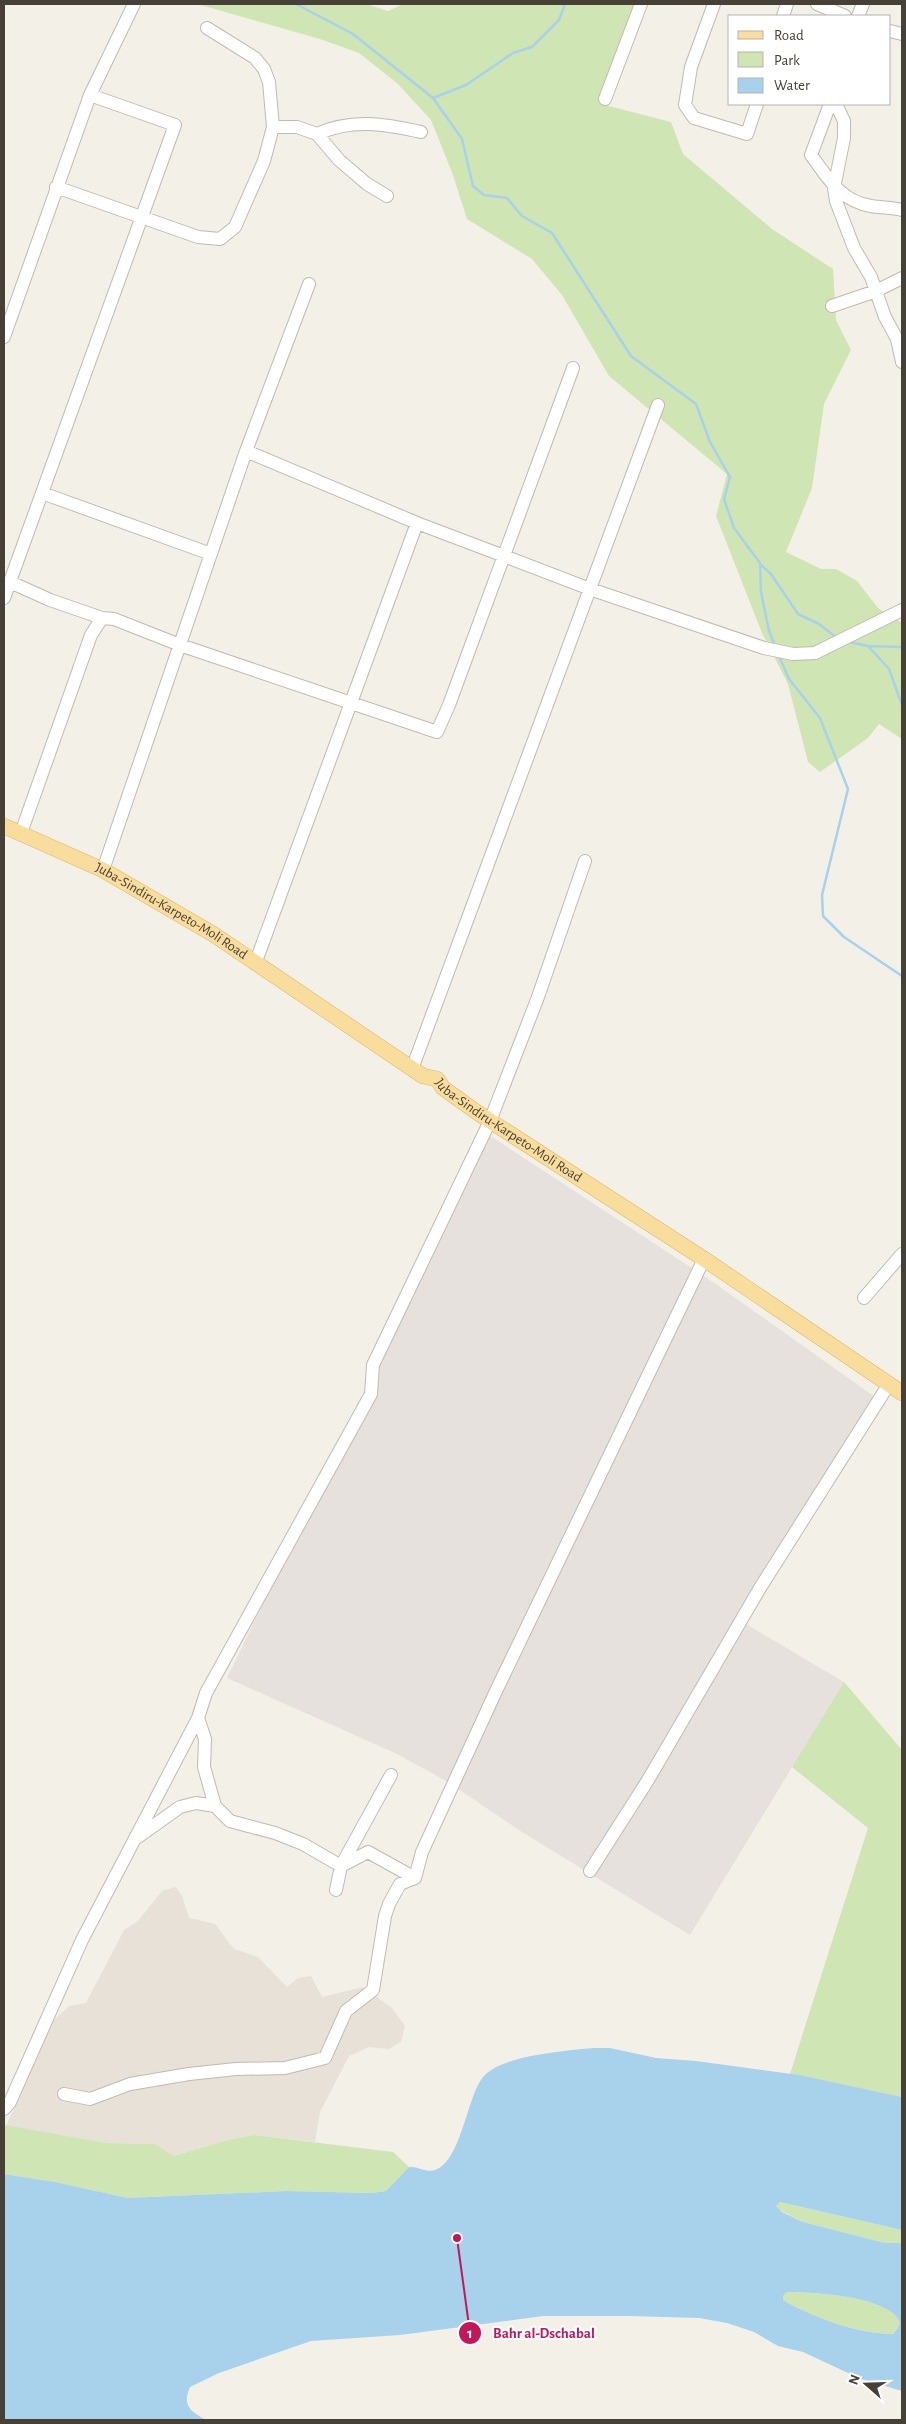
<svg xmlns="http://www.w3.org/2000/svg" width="906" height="2424" font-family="'Alegreya Sans',sans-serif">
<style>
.residential{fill:#e7e1d7}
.industrial{fill:#e6e1dd}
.green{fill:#cfe5b3}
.water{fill:#a8d1ec;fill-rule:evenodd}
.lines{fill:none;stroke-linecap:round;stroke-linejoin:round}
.stream{stroke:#a8d1ec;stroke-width:2.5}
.minor-casing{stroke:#c1baae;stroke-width:14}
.major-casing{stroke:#ddba6c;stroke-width:16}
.minor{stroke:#fff;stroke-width:12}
.major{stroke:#f8dd9c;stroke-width:15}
.labels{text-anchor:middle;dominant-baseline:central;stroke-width:4;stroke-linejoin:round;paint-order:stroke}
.street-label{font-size:14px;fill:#464037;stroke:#fff}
.leader{fill:none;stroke:#c2185b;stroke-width:2}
.callout-dot{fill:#c2185b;stroke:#fff;stroke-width:2}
.mark-label{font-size:15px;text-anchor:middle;font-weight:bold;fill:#fff}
.callout-label{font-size:15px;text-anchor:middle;font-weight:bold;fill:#c2185b;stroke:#fff;stroke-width:4;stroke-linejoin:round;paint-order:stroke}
</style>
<rect width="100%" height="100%" fill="#f3f0e8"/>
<path class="residential" d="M176,1887L182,1896L189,1918L215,1924L234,1949L258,1957L287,1987L298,1978L311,1976L322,1997L363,1987L392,2008L405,2026L401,2042L389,2049L369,2047L349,2056L320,2112L315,2142L254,2135L228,2140L174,2156L155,2144L107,2143L6,2126L53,2021L69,2006L86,2003L124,1930L138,1921L162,1891Z"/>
<path class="industrial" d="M489,1135L710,1280L875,1397L744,1623L844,1682L690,1935L522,1832L448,1782L397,1754L227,1678Z"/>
<path class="green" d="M197,4H366L388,11L403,4H639L601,104L671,122L683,154L772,229L833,269L836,320L851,350L824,404L812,488L786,552L821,569H836L857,581L878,608L902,623V739L879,724L868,738L820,772L808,762L788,684L762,633L716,516L727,474L609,376L562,295L532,259L467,219L453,175L431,120L398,84L359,53L320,39Z
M844,1682L902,1750V2097L790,2074L868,1828L792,1767Z
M4,2125L107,2143L155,2144L174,2156L228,2140L254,2135L393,2152L409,2167L386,2191L372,2193L286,2191L128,2198L55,2182L4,2174Z
M780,2202L902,2230V2243H885L803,2222L778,2209L776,2206Z
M787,2292C812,2292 889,2296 900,2322L898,2328L893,2334C856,2333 821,2320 788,2303L783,2300V2296Z"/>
<path class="water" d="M593,2048H610L656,2058L696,2061L799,2075L902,2097V2230L780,2202L776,2206L782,2212L803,2222L885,2243H902V2391L861,2379L803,2352L778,2346L754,2332L727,2323L699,2318L629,2316H543L400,2335L311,2341L219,2373L190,2387C182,2405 190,2411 206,2420H4V2174L55,2182L128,2198L286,2191L372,2193L386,2191L409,2167C418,2166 427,2173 435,2170C462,2161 467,2094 484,2076C503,2055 565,2051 593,2048ZM787,2292C812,2292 889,2296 900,2322L898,2328L893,2334C856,2333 821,2320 788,2303L783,2300V2296Z"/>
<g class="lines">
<path class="stream" d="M296,4L353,34L433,98L462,139L473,186L484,195L507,198L522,216L552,233L631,356L696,404L710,442L730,477L724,499L734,528L760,563L761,592L769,631L775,646
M433,98L466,85L513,53L532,47L559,20L565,4
M760,564L771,574L798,614L819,624L837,638
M849,642L868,646L902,647
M869,647L889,669L902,705
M779,656L789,679L820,718L848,789L822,895L823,916L844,937L902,976"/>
<g class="minor-casing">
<path id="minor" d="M714,4L691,67L685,105L694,118L747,134L757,104
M817,4L845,16
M783,16L787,4
M858,16L863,4
M890,31L902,34
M605,99L641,4
M830,104L811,155C828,178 840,201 871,206C882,208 892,207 902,210
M836,104L844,121V138L834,188L836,201L854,248L871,277L885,317L897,339L902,362
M273,127H297L317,134L339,160L367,184L387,196
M317,134C352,118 385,124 421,132
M56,187L198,237L220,239L235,227L264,161L273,127L269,82L264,69L255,58L207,28
M832,306L876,291L902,278
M4,337L90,95L134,4
M246,451L417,523L504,556L590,589L764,648L793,654L815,653L902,610
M42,493L211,554
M10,582L50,600L102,618
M4,598L175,125L90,95
M21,833L91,635L102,618L114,619L180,645L437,732L449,705L573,368
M103,870L246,451L309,284
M255,964L417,523
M412,1069L658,405
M864,1298L902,1254
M198,1718L205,1739L204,1767L215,1806
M135,1839L180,1807L196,1803L215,1806L230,1821L275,1833L303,1844L341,1866L368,1852L415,1878
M590,1871L648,1780L760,1588L889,1384
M336,1890L341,1866L391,1775
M64,2094L90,2099L130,2084L189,2074L236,2069L285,2068L325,2058L346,2011L373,1990L385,1916L389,1904L400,1884L415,1878L422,1852L496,1691L704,1259
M4,2109L10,2102L82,1940L198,1718L206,1693L371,1394L373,1365L490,1121L538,997L585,861"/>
</g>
<g class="major-casing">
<g id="major">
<path id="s1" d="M4,826L103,870L213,934L423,1076L437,1079L443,1088L478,1113L704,1259L902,1393"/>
</g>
</g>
<use href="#minor" class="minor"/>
<use href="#major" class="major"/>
</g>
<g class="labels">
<g class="street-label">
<text stroke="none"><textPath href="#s1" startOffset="188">Juba-Sindiru-Karpeto-Moli Road</textPath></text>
<text stroke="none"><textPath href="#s1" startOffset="592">Juba-Sindiru-Karpeto-Moli Road</textPath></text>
</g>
</g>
<path class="leader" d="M457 2238L470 2333"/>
<g class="callout-dot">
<circle cx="457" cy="2238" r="5"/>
<circle cx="470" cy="2333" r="12"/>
</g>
<g class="mark-label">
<text x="470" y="2338">1</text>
</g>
<g class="callout-label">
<text x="544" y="2338">Bahr al-Dschabal</text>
</g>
<rect width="906" height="2424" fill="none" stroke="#464037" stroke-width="10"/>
<rect x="728" y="15" width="162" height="90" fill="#ffffff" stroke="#b5b3af"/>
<rect x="738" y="31" width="25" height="8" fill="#f8dd9c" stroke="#b5b3af"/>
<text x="774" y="40" font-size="15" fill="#464037">Road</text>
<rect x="738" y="52" width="25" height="15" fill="#cfe5b3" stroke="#b5b3af"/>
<text x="774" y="65" font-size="15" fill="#464037">Park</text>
<rect x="738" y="78" width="25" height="15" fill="#a8d1ec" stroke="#b5b3af"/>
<text x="774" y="90" font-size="15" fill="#464037">Water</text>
<g transform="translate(866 2384) rotate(290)" stroke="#ffffff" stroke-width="4" paint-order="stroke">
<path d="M0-4L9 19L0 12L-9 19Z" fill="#464037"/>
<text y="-8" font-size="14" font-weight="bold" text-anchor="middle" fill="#464037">N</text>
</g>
</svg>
